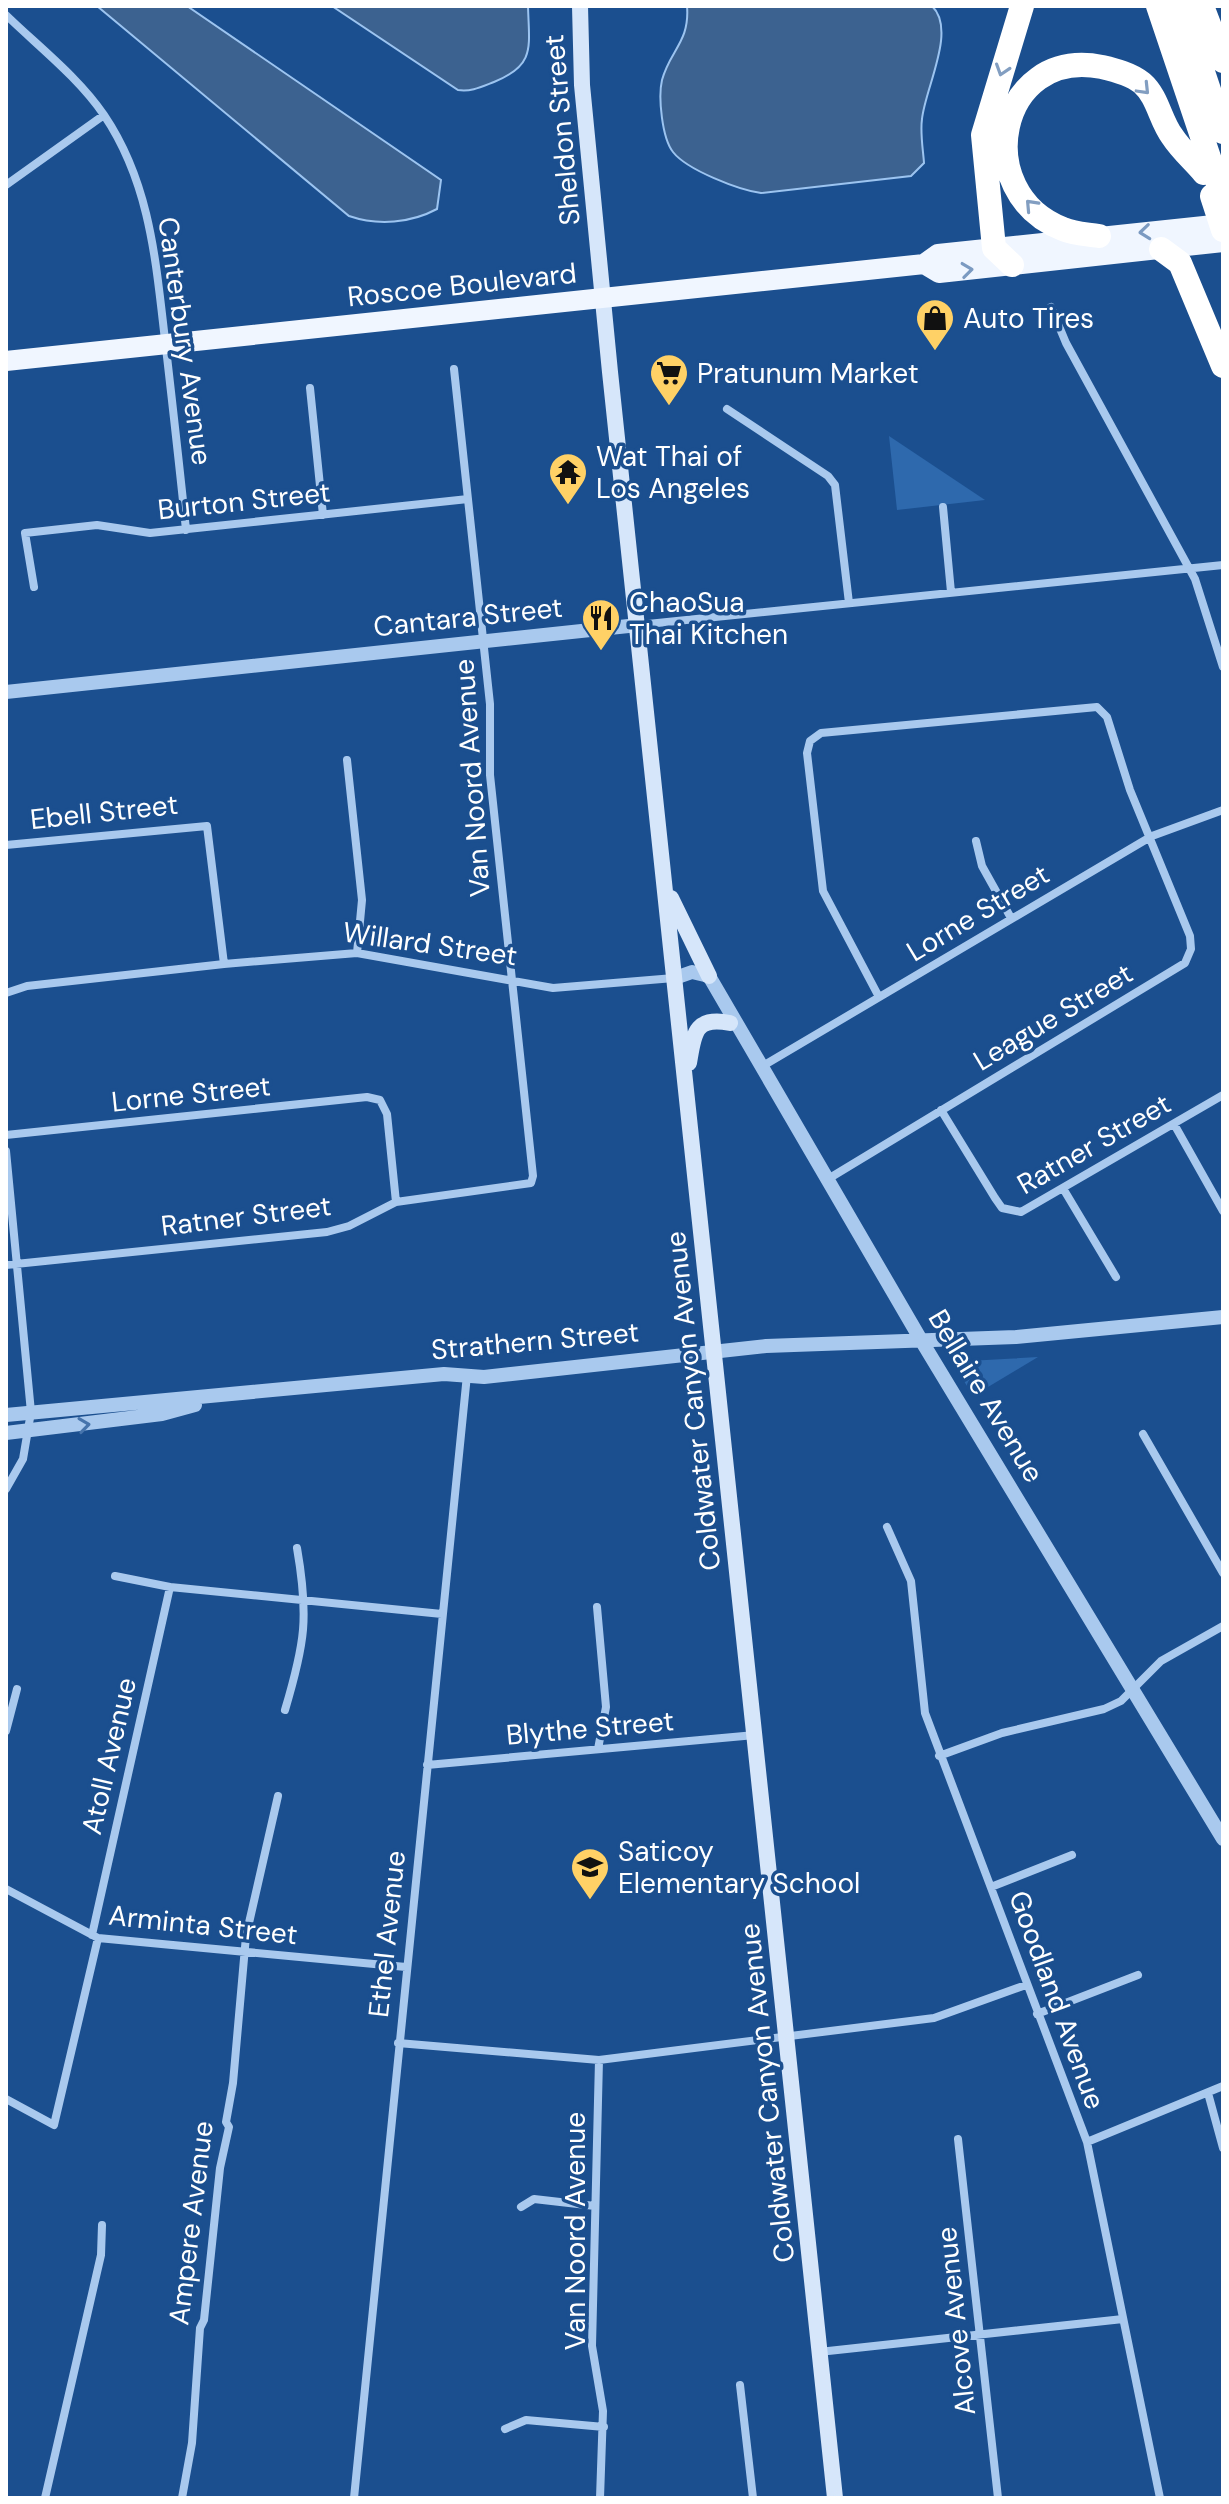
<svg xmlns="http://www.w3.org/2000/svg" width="1229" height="2504" font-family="'DM Sans',sans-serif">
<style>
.green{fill:#2e69ad}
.water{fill:#3c6290;stroke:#9cc4f0;stroke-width:2}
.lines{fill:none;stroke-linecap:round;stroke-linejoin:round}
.minor{stroke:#a9c9ee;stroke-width:8}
.tertiary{stroke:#a9c9ee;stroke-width:14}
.secondary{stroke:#d6e6fa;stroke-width:16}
.primary{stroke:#f0f6ff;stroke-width:20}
.motorway{stroke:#fff;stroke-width:24}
.motorway-bridge{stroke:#fff;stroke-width:24}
.oneway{stroke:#829ec1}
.oneway2{stroke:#7b9ac1}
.oneway3{stroke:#4674ac}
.labels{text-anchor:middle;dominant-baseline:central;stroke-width:7;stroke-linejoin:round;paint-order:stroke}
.street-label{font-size:28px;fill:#fff;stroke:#1b4f8f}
.poi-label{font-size:28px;fill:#fff;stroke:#1b4f8f;text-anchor:start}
</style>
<rect width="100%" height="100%" fill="#1b4f8f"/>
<path class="green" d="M889,436L985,500L897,510Z
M1038,1357L973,1396L958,1371L960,1364L968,1361Z"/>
<path class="water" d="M97,6H187L441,180L437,209C411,223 378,226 349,216Z
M332,6H528C529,47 536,65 494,82C481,87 471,92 458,90Z
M687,6H932C957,30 925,88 922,119C920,133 923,149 924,163L911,176L761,193C739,190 687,170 673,152C662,138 658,97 662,80C670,50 690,42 687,6Z"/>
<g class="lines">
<path class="minor" d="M6,15C39,47 78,77 104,115C152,186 156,267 166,348C173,409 180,470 186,530
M6,185L104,115
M1051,307L1066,343L1195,579L1223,667
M310,388L323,515
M727,409L828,476L835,485L849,603
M943,507L951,592
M34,587L25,533L97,525L150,533L468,499
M638,625L1223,565
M347,760L362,900L357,953
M976,841L982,866L1011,918
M6,845L207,826L224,964
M6,993L27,986L224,964L357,953L553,988L674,978
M761,1067L1152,836L1223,810
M941,1110L995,1198L1002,1208L1021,1212L1223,1095
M1174,1124L1223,1211
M6,1135L367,1097L380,1100L387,1114L396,1202
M6,1151L31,1412L23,1459L6,1489
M828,1179L1185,963L1191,949L1190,936L1130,790L1107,717L1097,707L821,733L810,741L807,753L823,891L879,997
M1064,1190L1116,1277
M6,1265L327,1232L349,1226L396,1202L531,1183L533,1176L490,775V704L454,369
M1143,1434L1223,1573
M887,1527L911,1581L925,1713L1087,2142L1160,2498
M115,1576L170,1587L442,1614
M597,1607L606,1707L598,1749
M285,1710C305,1643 309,1617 297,1548
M6,1731L17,1689
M939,1756L1002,1733L1104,1709L1121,1701L1161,1661L1223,1626
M427,1765L755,1735
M991,1887L1072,1855
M6,1889L98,1938L406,1967
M92,1935L170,1587
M1037,2014L1138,1975
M398,2043L599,2060L934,2018L1026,1985
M599,2060L592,2346L603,2411L600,2498
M1208,2093L1223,2148
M6,2099L54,2125L98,1938
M958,2139L998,2498
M1087,2142L1223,2086
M521,2207L534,2199L595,2206
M819,2352L1123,2319
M740,2385L753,2498
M505,2429L526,2420L604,2427
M45,2498L101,2255L102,2225
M182,2498L192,2443L200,2328L204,2320L220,2168L229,2127L226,2122L233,2083L246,1936L278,1796
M354,2498L467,1375"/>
<path class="tertiary" d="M6,692L638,625
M675,978L692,972L709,976L921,1340L1223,1839
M6,1415L444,1374L484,1377L766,1346L1016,1337L1223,1317
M6,1433L162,1414L195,1405"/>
<path class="secondary" d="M580,6L582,85L610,372L835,2498
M671,898L709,976
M689,1063C694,1034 694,1016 730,1023"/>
<path class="primary" d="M924,264L939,273L1223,242
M6,361L924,264L938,254L1223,224"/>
<path class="motorway" d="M1158,6L1223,199
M1181,6L1223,132
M1202,6L1223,61
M1099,236C1087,234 1074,234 1063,229C969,193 997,46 1102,67C1115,70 1131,74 1142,83C1158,97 1160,120 1172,136C1181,150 1194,161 1204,173
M1161,249L1180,263L1223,366
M1012,265L994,248L983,135L1022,6"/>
<path class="motorway-bridge" d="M1212,196L1223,230"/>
</g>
<defs><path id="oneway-chevron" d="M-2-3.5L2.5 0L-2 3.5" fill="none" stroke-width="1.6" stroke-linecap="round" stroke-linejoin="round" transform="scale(2)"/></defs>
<g class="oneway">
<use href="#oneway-chevron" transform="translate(1002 70) rotate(108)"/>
<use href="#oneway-chevron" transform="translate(1144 89) rotate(46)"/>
<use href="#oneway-chevron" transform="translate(1031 205) rotate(-133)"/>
</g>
<g class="oneway2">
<use href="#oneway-chevron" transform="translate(1145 232) rotate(174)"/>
<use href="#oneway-chevron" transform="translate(967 270) rotate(-7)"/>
</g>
<use class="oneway3" href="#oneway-chevron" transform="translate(84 1425) rotate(-8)"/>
<defs>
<g id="shop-pin" transform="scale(2)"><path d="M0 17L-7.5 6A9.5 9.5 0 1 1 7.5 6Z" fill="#ffd166" stroke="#1b4f8f"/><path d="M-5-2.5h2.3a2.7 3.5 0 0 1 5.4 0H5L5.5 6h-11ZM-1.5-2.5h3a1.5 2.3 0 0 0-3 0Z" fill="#111"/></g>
<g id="supermarket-pin" transform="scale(2)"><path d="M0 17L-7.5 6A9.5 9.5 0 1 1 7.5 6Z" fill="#ffd166" stroke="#1b4f8f"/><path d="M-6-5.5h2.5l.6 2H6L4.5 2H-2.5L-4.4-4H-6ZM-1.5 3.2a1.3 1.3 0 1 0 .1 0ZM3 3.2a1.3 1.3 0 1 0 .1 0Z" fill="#111"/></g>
<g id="temple-pin" transform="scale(2)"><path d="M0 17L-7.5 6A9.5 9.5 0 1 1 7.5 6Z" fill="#ffd166" stroke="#1b4f8f"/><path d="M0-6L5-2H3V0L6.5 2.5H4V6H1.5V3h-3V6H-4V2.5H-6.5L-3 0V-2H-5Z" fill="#111"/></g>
<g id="restaurant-pin" transform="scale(2)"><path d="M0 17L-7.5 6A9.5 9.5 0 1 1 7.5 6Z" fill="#ffd166" stroke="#1b4f8f"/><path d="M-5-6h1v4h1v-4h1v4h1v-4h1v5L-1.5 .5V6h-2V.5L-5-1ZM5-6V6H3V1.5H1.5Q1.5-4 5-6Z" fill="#111"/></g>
<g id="school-pin" transform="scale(2)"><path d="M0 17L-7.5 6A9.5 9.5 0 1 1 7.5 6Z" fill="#ffd166" stroke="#1b4f8f"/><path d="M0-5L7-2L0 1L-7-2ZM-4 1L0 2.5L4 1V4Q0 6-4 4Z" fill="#111"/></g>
</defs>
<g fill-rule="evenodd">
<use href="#shop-pin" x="935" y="318"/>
<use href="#supermarket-pin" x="669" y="373"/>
<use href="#temple-pin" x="568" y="472"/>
<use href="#restaurant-pin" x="601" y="618"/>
<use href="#school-pin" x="590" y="1867"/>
</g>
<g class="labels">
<g class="street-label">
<text transform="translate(562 130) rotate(-95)">Sheldon Street</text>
<text transform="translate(462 285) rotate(-6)">Roscoe Boulevard</text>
<text transform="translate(185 341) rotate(82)">Canterbury Avenue</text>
<text transform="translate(244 501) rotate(-6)">Burton Street</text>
<text transform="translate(468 617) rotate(-6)">Cantara Street</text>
<text transform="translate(472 778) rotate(-94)">Van Noord Avenue</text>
<text transform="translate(104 812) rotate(-6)">Ebell Street</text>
<text transform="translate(978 913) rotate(-31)">Lorne Street</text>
<text transform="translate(430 944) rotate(8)">Willard Street</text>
<text transform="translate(1053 1017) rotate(-31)">League Street</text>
<text transform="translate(191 1094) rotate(-6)">Lorne Street</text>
<text transform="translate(1094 1144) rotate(-30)">Ratner Street</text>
<text transform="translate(246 1216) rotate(-7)">Ratner Street</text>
<text transform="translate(535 1341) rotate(-5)">Strathern Street</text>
<text transform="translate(986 1396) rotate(59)">Bellaire Avenue</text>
<text transform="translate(693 1401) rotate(-96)">Coldwater Canyon Avenue</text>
<text transform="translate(590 1728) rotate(-5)">Blythe Street</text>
<text transform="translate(109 1756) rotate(-77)">Atoll Avenue</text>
<text transform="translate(203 1925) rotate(6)">Arminta Street</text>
<text transform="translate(387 1934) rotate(-84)">Ethel Avenue</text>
<text transform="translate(1057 2000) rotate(70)">Goodland Avenue</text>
<text transform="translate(767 2093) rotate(-96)">Coldwater Canyon Avenue</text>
<text transform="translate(191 2223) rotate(-83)">Ampere Avenue</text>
<text transform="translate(575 2231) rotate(-90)">Van Noord Avenue</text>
<text transform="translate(956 2321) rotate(-96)">Alcove Avenue</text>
</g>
<g class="poi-label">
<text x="963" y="318">Auto Tires</text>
<text x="697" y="373">Pratunum Market</text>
<text x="596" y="456">Wat Thai of<tspan x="596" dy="32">Los Angeles</tspan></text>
<text x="629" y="602">ChaoSua<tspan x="629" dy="32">Thai Kitchen</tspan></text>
<text x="618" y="1851">Saticoy<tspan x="618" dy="32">Elementary School</tspan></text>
</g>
</g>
<rect width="1229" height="2504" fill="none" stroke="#ffffff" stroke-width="16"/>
</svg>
